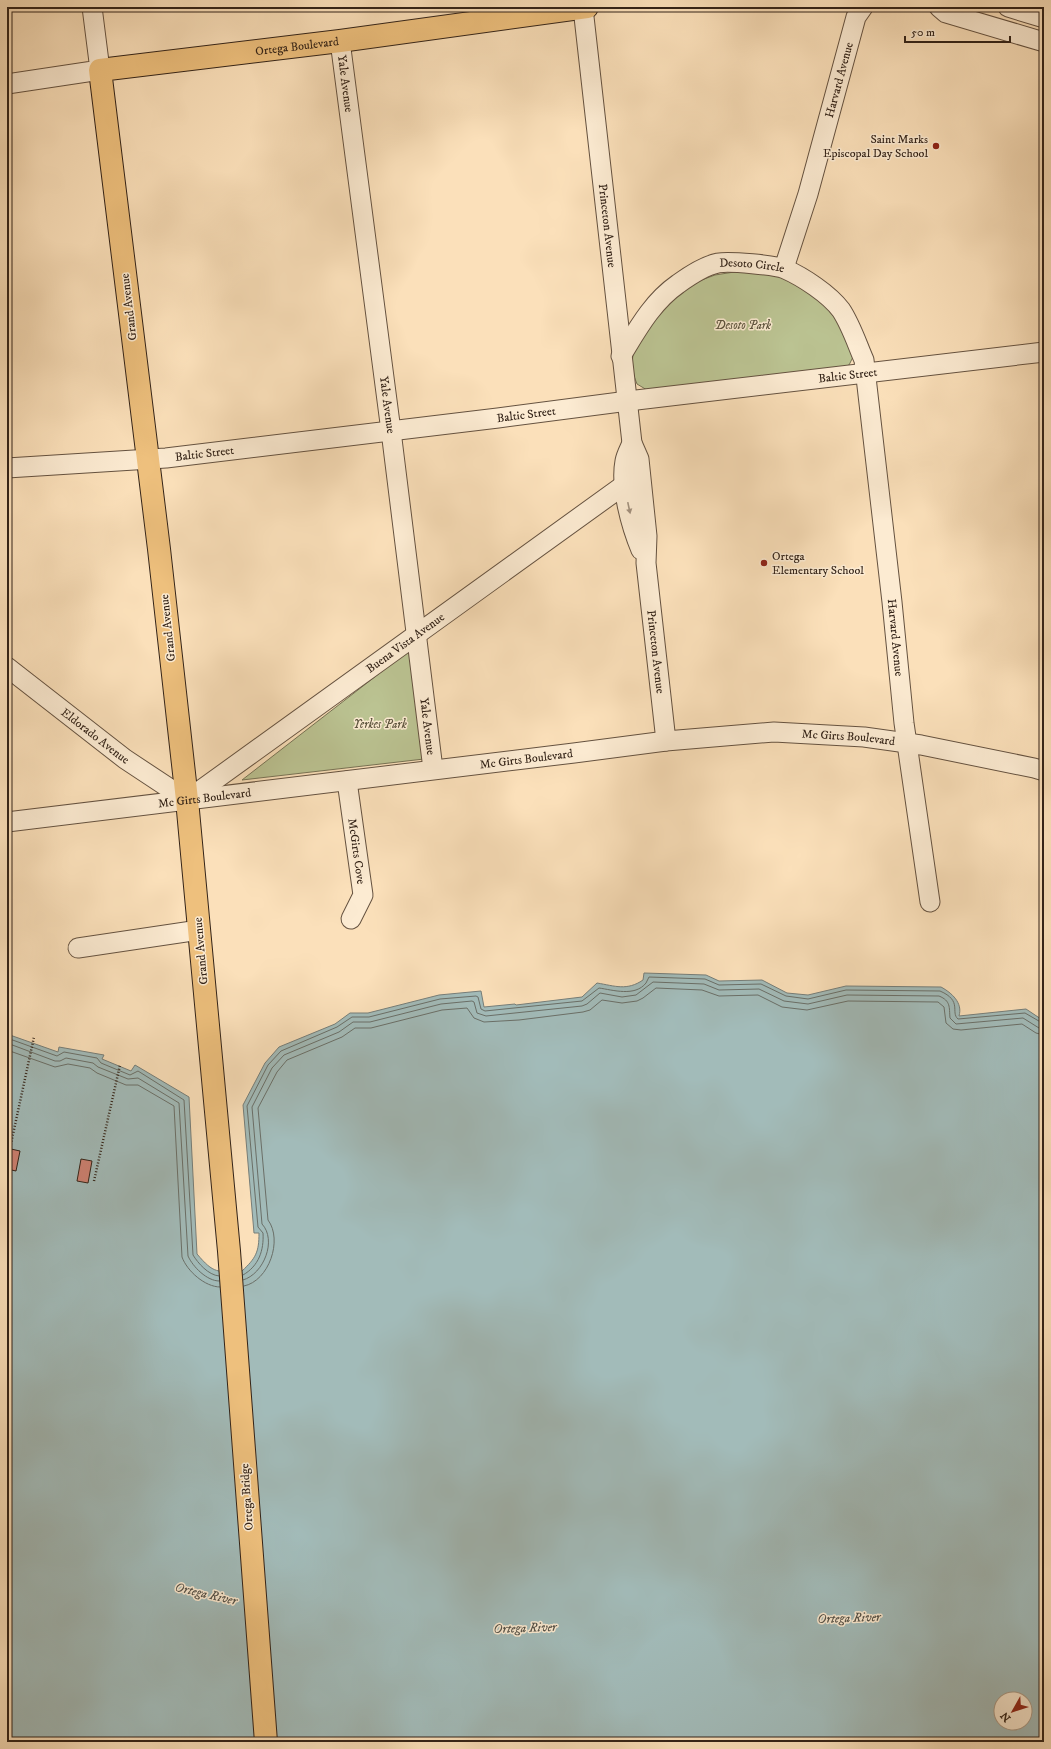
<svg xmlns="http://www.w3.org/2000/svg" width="1051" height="1749" font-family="'IM FELL DW Pica',serif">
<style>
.green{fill:#bbc392;stroke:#777355}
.water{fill:#a2bbb9;stroke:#767e79;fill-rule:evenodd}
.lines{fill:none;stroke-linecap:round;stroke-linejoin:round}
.shore{stroke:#6a6f68;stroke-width:1}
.building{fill:#cd8172;stroke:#332318}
.minor-casing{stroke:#655240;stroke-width:21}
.major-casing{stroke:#332318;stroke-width:24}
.path{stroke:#332318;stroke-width:2.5;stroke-dasharray:1 2;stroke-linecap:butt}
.minor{stroke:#fcebd2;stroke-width:19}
.major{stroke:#eec07d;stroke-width:22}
.oneway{fill:#a2917e}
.poi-dot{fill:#8f2418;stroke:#fcebd2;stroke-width:1.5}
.labels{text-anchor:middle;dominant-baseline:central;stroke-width:3;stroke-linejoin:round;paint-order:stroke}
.street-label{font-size:12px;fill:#332318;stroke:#fcebd2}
.poi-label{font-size:12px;fill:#332318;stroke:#fcebd2;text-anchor:end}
.park-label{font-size:12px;font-style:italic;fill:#5c533d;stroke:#fcebd2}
.water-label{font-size:13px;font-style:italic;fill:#545148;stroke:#fcebd2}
</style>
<rect width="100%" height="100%" fill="#fbe0ba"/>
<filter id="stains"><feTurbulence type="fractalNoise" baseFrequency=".005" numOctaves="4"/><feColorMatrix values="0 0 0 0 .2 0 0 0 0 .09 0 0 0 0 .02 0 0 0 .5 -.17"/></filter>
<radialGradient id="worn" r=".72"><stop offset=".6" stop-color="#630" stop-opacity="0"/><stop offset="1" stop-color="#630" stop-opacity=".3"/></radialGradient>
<path class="green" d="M747,270L780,275L826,304L843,328L853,357L849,365L841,368L647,390L637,384L634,376L632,363L634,347L659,311L688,285L715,275Z
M412,648L424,759L242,780Z"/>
<path class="water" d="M644,973L706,975L719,981L762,980L787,993L808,995L846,986L941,987C952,993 963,1003 959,1016L1026,1009L1044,1021V1742H7V1034L58,1052L59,1047L104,1055L102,1059L131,1071L135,1065L189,1097L197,1254C214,1274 217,1272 242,1271C256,1258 259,1252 259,1233H254L243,1105L265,1063L279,1047L335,1024L350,1013H368L439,995L481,991L484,1007L515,1004L516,1005L582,997L597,983C615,986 627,991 643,980ZM1001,1699H1025V1723H1001Z"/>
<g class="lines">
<path class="shore" d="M7,1038L57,1056L64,1052L97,1058L101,1063L130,1075L138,1071L184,1100L193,1255C198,1263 208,1275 219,1276
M7,1043L55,1061H60L66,1058L93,1063L98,1067L128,1079L138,1078L179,1103L188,1256C193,1267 207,1281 219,1281
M7,1050L55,1067L68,1064L90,1068L97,1073L126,1085H138L174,1106L182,1257C187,1271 205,1287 220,1287
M243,1275C259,1266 264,1250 263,1233L258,1227L247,1106L268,1065L281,1051L337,1027L352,1017H369L440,999L476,996L478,997L481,1009L485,1011L582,1001L599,988C613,990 635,997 646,983C647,981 648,979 649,977L705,979L719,985L761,984L786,996L808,999L846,990L940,991C963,1001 950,1012 958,1019L1025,1013L1044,1024
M243,1280C264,1274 277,1240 262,1224L252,1107L272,1068L284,1055L339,1032L353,1022H370L441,1004L472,1001L474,1002L477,1013L486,1016L582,1006L587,1004L600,993L622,997L636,995L653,982L704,984L719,990L759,989L784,1001L808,1004L847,995L939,996C951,1001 949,1007 950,1018L956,1024L1023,1018L1039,1028L1044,1029
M244,1286C269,1281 283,1240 268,1220L258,1108L277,1072L287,1060L342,1037L355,1028H371L442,1010L467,1008L474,1018L484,1022L519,1020L583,1012L590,1010L602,1000L622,1003L637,1001L643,998L656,988L702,990L719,996L758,995L782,1007L807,1010L848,1001L938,1002L944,1007L946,1023L953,1029L961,1030L1022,1024L1036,1033L1044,1035"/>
</g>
<path class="building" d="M11,1149L20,1151L16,1171L7,1169Z
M81,1159L92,1161L88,1183L77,1181Z"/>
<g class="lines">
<g class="minor-casing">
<g id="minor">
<path d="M939,7L946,13L1044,42"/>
<path d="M1008,7L1044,18"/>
<path id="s1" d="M583,8L632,443L639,459L647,536L646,563L666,741"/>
<path id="s2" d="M340,41L391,431L433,769"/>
<path d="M7,84L100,70L92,7"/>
<path id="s3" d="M784,268L808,194L856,17L863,7"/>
<path id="s4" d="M621,356C637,330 652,302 678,284C689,276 704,266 718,263C729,261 776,265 785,269C803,277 829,294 841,310C851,325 857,344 864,360L892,602L904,723L930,902"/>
<path d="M632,443C630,448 626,455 625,461C620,487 631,526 641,550"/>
<path id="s5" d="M7,468L166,458L498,418L628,401L1044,352"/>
<path id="s6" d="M7,667L125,759L187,800L624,485"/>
<path id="s7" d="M347,781L363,895L351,919"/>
<path id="s8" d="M7,822L574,753L666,741L774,732L864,737L921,745L1034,768L1044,771"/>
<path d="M78,948L199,930"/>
</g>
</g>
<g class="major-casing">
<g id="major">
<path id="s9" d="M266,1742L229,1251L187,800L159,549L100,70L340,41L587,7"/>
</g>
</g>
<path class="path" d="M7,1162L34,1037
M94,1181L120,1065"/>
<use href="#minor" class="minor"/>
<use href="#major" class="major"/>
</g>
<defs><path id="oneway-solid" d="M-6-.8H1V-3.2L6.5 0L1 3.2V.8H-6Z"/></defs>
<use class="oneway" href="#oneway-solid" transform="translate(629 508) rotate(78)"/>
<g class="poi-dot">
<circle cx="936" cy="146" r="4"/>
<circle cx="764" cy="563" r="4"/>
</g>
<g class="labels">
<g class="street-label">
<text stroke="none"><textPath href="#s9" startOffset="1879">Ortega Boulevard</textPath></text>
<text stroke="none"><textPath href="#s3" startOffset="196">Harvard Avenue</textPath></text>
<text stroke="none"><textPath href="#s2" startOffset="43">Yale Avenue</textPath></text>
<text stroke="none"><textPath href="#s1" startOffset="219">Princeton Avenue</textPath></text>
<text stroke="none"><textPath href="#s4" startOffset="172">Desoto Circle</textPath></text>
<text transform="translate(129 307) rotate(-97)">Grand Avenue</text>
<text stroke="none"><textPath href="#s5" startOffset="846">Baltic Street</textPath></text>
<text stroke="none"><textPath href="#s2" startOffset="367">Yale Avenue</textPath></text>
<text stroke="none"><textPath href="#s5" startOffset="522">Baltic Street</textPath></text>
<text stroke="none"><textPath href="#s5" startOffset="198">Baltic Street</textPath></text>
<text transform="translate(168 628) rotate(-96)">Grand Avenue</text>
<text stroke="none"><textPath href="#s4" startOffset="610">Harvard Avenue</textPath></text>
<text stroke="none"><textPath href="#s6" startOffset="493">Buena Vista Avenue</textPath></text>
<text stroke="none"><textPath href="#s1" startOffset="649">Princeton Avenue</textPath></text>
<text stroke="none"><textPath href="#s2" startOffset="691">Yale Avenue</textPath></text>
<text stroke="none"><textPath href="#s6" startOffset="112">Eldorado Avenue</textPath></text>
<text stroke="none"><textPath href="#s8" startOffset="847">Mc Girts Boulevard</textPath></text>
<text stroke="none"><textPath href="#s8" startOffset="523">Mc Girts Boulevard</textPath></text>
<text stroke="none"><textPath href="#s8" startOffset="199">Mc Girts Boulevard</textPath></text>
<text stroke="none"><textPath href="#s7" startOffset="71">McGirts Cove</textPath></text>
<text transform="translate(201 951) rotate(-95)">Grand Avenue</text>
<text transform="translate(247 1497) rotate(-94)">Ortega Bridge</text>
</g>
<g class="poi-label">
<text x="928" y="139">Saint Marks<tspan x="928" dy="14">Episcopal Day School</tspan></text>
<text x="772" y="556" text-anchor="start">Ortega<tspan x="772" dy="14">Elementary School</tspan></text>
</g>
<g class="park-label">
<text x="743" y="325">Desoto Park</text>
<text x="380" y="724">Yerkes Park</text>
</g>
<g class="water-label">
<text transform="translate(206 1594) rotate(13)">Ortega River</text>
<text transform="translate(849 1618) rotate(-2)">Ortega River</text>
<text transform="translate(525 1628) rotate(-2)">Ortega River</text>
</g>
</g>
<rect width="1051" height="1749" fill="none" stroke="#fbe0ba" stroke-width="24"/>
<rect x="8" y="8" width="1035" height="1733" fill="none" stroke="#332318" stroke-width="2"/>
<rect x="12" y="12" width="1027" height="1725" fill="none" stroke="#332318"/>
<g transform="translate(1013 1711) rotate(231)"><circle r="19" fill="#fcebd2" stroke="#ac9b88"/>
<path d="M0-3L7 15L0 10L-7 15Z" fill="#8f2418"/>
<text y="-6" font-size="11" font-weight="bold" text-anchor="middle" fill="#332318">N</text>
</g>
<path d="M905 36v6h105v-6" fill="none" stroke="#332318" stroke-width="2"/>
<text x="911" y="36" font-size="12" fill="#332318" stroke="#fcebd2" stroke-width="3" paint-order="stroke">50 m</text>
<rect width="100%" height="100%" filter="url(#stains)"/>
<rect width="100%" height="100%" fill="url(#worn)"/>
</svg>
